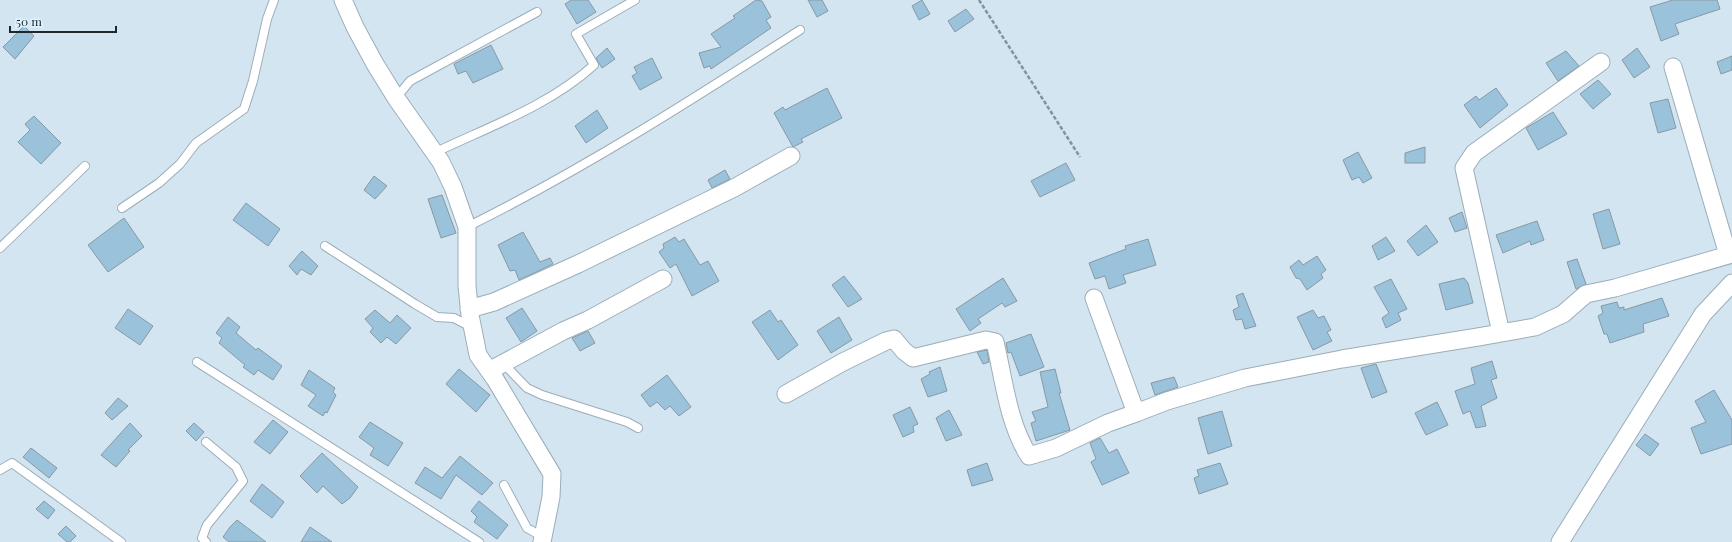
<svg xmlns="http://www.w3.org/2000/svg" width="1732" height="542" font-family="'Playfair Display',serif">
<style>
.building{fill:#9bc2db;stroke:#8799a4}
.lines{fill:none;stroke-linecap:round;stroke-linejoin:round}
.lane-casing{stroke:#9badb8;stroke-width:10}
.street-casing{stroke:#9badb8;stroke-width:19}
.path{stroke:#84929b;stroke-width:2.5;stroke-dasharray:4 2;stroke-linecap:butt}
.lane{stroke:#fff;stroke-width:8}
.street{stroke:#fff;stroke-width:17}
</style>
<rect width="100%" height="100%" fill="#d2e5f1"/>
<path class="building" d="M571,0H588L596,12L577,24L565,4Z
M756,0L762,1L771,17L766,20L771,28L711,69L710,66L704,68L699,53L721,47L711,34L735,18L733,16Z
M808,0H822L828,11L817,17Z
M922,0L930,14L919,20L912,6Z
M1673,0H1717L1720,9L1675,24L1679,34L1661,41L1650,7Z
M966,9L974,19L955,32L948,21Z
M24,26L34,36L15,59L3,47Z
M491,45L503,69L473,83L466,71L458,74L454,64Z
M607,48L615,59L602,68L596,58Z
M1637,48L1650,67L1634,78L1622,60Z
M1566,51L1579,66L1558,81L1546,63Z
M1732,56V70L1721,74L1717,62Z
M652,58L662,78L640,90L632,76L637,73L634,67Z
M1598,80L1611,94L1593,109L1580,94Z
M827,88L842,118L801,139L803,142L793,147L774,113L783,107L785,110Z
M1496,88L1508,105L1480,128L1464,105L1476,96L1479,100Z
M1668,99L1676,128L1658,133L1650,103Z
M597,110L608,128L586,143L575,126Z
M1553,112L1567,134L1538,150L1526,128Z
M34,116L61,143L41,164L18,142L30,130L25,124Z
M1425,147V163H1405V153Z
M1358,152L1372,178L1363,183L1359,177L1352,180L1343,160Z
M1066,163L1075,180L1040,197L1031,181Z
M725,170L730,179L712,188L708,180Z
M374,176L387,186L375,199L364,190Z
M442,195L456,233L441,238L428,199Z
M246,203L280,229L268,246L233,220Z
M1609,209L1620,244L1603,249L1593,214Z
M1462,212L1467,228L1455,232L1449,218Z
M124,218L144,247L108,272L88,245Z
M1537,221L1544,240L1531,245L1530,241L1503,253L1496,235Z
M1426,225L1438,242L1418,256L1407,241Z
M523,232L540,262L550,258L553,264L519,280L515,270L510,271L498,245Z
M675,237L679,242L684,239L700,265L708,261L719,281L692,296L676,264L670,268L659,252L664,248L663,244Z
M1386,237L1395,251L1378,260L1372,246Z
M1148,239L1156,265L1123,275L1126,283L1109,289L1105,276L1095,279L1089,263L1126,249L1125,246Z
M302,251L318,266L311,275L301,269L297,275L289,266Z
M1317,256L1326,270L1321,274L1323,278L1307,290L1300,279L1296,278L1290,267L1299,260L1303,265Z
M1577,259L1586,284L1576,289L1567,262Z
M844,276L862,299L848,307L832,285Z
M1003,278L1017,301L1005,307L1002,303L978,319L981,323L970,331L956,309Z
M1464,278L1468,283L1473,303L1446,310L1439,284Z
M1391,279L1407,309L1398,313L1401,320L1386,328L1382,318L1389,313L1374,287Z
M1243,293L1256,326L1245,329L1242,319L1236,320L1233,310L1239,307L1236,296Z
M1662,298L1669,316L1643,324L1644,332L1610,343L1607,334H1604L1598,316L1603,313L1601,306L1617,302L1619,308L1624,307V310Z
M522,308L537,331L521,342L506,318Z
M128,309L153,326L140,345L115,328Z
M375,310L390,323L397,315L411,328L396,344L387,337L381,343L370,332L373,328L365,319Z
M770,310L778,322L781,320L798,345L778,360L752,322Z
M1313,310L1318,318L1324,316L1331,330L1327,332L1332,341L1313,350L1297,317Z
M228,317L240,327L236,333L256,350L258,348L282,366L273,380L258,370L254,375L243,367L245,365L219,343L222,338L216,333Z
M839,317L852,340L831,353L817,331Z
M588,331L595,343L580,351L572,338Z
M1031,334L1044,367L1020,376L1011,352L1008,353L1006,343Z
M987,350L989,362L983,364L977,352Z
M1492,361L1497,378L1491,380L1497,398L1481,406L1486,426L1476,428L1470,411L1463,414L1455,391L1475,384L1471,368Z
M1376,364L1387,392L1372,398L1361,368Z
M940,367L947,391L928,397L921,379L930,374L929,372Z
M459,369L490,395L476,412L446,384Z
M1055,369L1061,393H1059L1070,430L1036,441L1031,423L1036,421L1032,412L1048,407L1040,372Z
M309,370L335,388L333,392L336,395L327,413L325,412L323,416L308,406L316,395L301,385Z
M667,375L691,407L679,416L670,406L665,410L657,402L650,407L641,395Z
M1174,377L1178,387L1155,395L1151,383Z
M1714,390L1732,420V444L1701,454L1691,428L1706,422L1695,401Z
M118,398L128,406L112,420L105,413Z
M1437,402L1448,425L1426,435L1415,413Z
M910,407L918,424L913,426L914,432L903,437L893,415Z
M949,410L962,435L946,441L936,418Z
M1222,411L1232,446L1208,454L1198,418Z
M273,420L288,432L270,454L254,442Z
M370,422L403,443L388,466L370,455L374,448L359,437Z
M130,423L142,436L128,450L130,451L116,467L101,455Z
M194,423L204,432L196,441L186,431Z
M1645,434L1659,444L1650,456L1636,445Z
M1100,438L1109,453L1117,449L1129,473L1102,485L1091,462L1096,459L1090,443Z
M31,448L57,468L49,478L23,457Z
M322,453L358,487L350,498L342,504L323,486L317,493L300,476Z
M460,456L493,483L482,495L456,475L441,499L415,483L425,467L442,478Z
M987,463L993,480L972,486L967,470Z
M1220,463L1228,484L1199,494L1194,478L1199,476L1197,470Z
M262,484L284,502L272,518L250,501Z
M44,501L55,510L48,519L36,509Z
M479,501L508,525L497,539L474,522L477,517L471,511Z
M237,520L266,542H229L223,537L230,527Z
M66,526L76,536L70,542H67L58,534Z
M310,527L332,542H301Z"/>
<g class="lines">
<g class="lane-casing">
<path id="lane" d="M396,98L410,81L537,12
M434,153C488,127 549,106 594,65L576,34L635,0
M122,208L159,183L180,164L196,143L244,109L253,81L267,19L274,0
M467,227C582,170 692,100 800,30
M325,246L415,304L437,317L454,318L471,327
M0,248L85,166
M197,362L479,542
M503,363L527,388L542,395L627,422L638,428
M0,470L12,463L121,542
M504,485L527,528L543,537
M206,542L202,538L207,525L243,481L236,467L206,442"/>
</g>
<g class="street-casing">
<path id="street" d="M343,0L355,27L375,64L396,98L441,162L453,187L467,227V286L470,315L478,355L495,379L552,474L551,497L542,542
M1673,67L1728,255
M1094,298L1136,413
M469,309L494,302L578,264L734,188L791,156
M1501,333L1464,168L1474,153L1601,62
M489,371L563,331L588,320L663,279
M786,394L843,362L886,341L894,339L904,351L913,358L986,340L995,342C1004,380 1008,423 1029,456L1056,448L1108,423L1136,413L1167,401L1245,378L1342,359L1478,337L1535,327L1563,314L1586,294L1615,288L1732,254
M1560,542L1703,314L1732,283"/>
</g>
<path class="path" d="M979,0L1080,157"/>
<use href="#lane" class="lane"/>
<use href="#street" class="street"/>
</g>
<path d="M10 26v6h106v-6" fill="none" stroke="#20272c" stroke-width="2"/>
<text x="16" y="26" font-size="12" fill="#20272c" stroke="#dff2ff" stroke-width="3" paint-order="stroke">50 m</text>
</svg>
